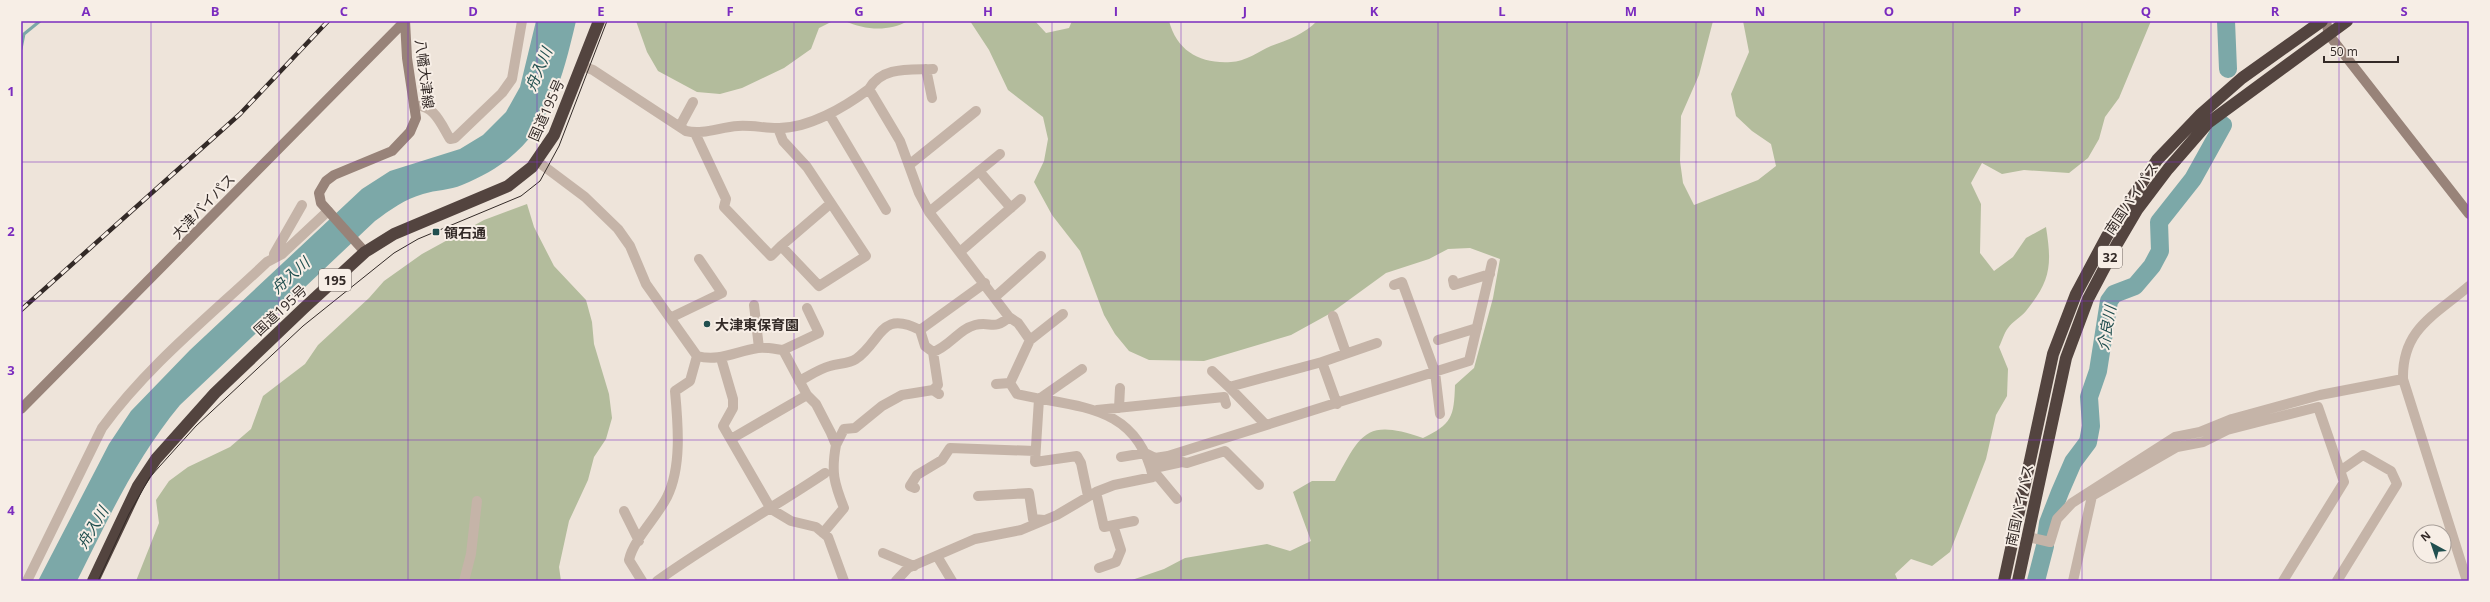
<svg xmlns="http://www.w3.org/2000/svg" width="2490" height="602" font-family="'Open Sans','Noto Sans JP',sans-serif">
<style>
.green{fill:#b3bc9c}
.water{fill:#7ca8a8}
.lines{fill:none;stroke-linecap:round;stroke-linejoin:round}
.stream{stroke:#7ca8a8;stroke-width:3}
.river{stroke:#7ca8a8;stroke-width:18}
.street{stroke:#c5b4a8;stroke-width:10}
.secondary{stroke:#988379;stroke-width:10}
.highway{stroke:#53443f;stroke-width:12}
.tram{stroke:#332a27;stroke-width:1}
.rail-casing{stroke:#332a27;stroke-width:4.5}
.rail{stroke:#f7eee6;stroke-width:3;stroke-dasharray:9;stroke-linecap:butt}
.grid{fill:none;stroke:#7b2cbf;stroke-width:1;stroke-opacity:0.55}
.poi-dot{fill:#214f4f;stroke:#f7eee6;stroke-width:1.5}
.labels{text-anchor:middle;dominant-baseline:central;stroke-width:4;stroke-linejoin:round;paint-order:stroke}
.shield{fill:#f7eee6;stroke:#6e6560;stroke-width:1}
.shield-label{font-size:13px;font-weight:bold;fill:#332a27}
.street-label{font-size:14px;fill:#332a27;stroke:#f7eee6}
.poi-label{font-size:14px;font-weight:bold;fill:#332a27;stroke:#f7eee6;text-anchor:start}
.water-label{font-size:15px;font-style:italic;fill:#214f4f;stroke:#f7eee6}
.neatline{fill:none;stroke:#7b2cbf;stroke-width:1.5}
.grid-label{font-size:13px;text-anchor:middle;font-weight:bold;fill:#7b2cbf}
</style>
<rect width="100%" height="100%" fill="#eee4da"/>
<path class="green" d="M636,21H833L819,28L811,49L784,68L742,88L720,94L697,92L658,71L647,52Z
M845,21H908C888,32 865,30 845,21Z
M970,21H1035L1046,33L1069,28L1072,21H1169C1177,51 1200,64 1231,62C1244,62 1260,51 1271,46C1287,40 1305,34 1317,21H1713L1699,75L1681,116L1680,161L1683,183L1694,205L1758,180L1776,166L1771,144L1752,131L1736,116L1731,94L1749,52L1743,21H2151L2119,98L2105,117L2099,139L2088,158L2069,173L2024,170L2002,174L1982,163L1971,183L1981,204L1980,253L1994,271L2013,257L2026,238L2046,227C2052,265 2051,280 2026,311C2021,317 2013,321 2008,328C2004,333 2002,341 1999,347L2008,369L2007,396L1996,415L1986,459L1950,552L1932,566L1911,559L1895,574L1898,581H1129L1164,569L1185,558L1267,544L1290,551L1311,541L1293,492L1312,481H1335C1361,434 1365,418 1423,438C1452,424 1454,417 1455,385L1474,368L1493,298L1500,259L1470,248L1448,249L1429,259L1386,273L1331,313L1291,335L1204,361L1149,360L1129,351L1115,334L1104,315L1080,251L1052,215L1034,182L1044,161L1048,139L1043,117L1008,90L989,50Z
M527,204L534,227L554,266L586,300L592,322L594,344L609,394L612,418L606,439L594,457L588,480L569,521L559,567L561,581H136L159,523L156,500L169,481L188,467L230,447L251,429L263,396L305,364L318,345L369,298L384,281L422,254L484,220Z"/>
<path class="water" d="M536,21H576C558,98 542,153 462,185C450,190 436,190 423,194C405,199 390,210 375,221L180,405C136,458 108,519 77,581H38L109,444L131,411L190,350L362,189L390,171L460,149L483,135L506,112L520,87Z"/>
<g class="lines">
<path class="stream" d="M21,49L24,34L40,21"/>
<path class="river" d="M2226,21L2228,69
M2046,537L2048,523L2060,492L2073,462L2088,442L2091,426L2089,397L2098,371L2109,301L2114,294L2135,286L2152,266L2160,251L2159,222L2193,179L2223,125
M2036,581L2045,546"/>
<path class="street" d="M582,66L593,70L686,131C704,135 720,127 738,126C751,125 764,128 777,128C808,129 845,107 869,89L900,141L919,193L929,212L1009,317L1018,323L1030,340L1010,383L1017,394C1077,408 1136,403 1153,477L1114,485L1096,492L1057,515L1021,530L975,539L908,568L896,581
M926,69L932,98
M869,89C882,66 910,70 933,69
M414,106C434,104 441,124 450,139L455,138L502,93L512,79L522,21
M829,114L886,210
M680,126L693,102
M695,133L726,199L724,207L771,256L781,246L819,286L866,256L807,167L783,141L778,128
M537,161L585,197L618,229L630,246L646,284L697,356C720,362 736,351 758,348C766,347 775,349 783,350L807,395L816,404L831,433L836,445L844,429L855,428L882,406L902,395L933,390L939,394
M909,165L976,111
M979,171L1011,208
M929,212L1000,154
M781,246L830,204
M961,251L1021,199
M274,254L302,205
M1453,280L1454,285L1490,274
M1394,285L1402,282L1435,372L1440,414
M995,297L1041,256
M754,305L759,348
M1333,316L1346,353
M670,318L722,293L699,259
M920,330L925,346L933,352C949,347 959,329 975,325C991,321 994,331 1009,317
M1030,340L1063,314
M1438,340L1477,328
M783,350L819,333L807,308
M721,358L733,399V408L723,426L771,509L791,521L816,527L828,537L844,581
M1322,362L1337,404
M1082,369L1039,399L1035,462L1077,456L1081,463L1088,496
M1212,371L1229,387
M799,381C809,376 819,369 830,366C839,363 848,364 856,359C882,341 880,309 920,330L985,283
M996,384L1010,383
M933,390L938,385L933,352
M1119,408L1120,388
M1097,410L1224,397L1226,404
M2265,414L2266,420L2318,407L2344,482L2283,581
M1266,425L1229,387L1322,362L1377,343
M731,439L807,395
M1121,457L1145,453L1155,458L1168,456L1469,361L1492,263
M1155,458L1159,467L1182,462L1187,463L1225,451L1259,485
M1157,475L1177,499
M915,488L910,486L917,475L942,460L950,448L1035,451
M1096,492L1104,527L1134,521
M978,496L1029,493L1033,519L1044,520
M624,511L639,541
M823,533L844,508C834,483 831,472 836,445
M2028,537L2050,542L2057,519L2072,503L2175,437L2200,432L2232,419L2320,395L2403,379
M883,553L914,566
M937,556L952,581
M1099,568L1116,562L1121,550L1113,525
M27,581L102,428C148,365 211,315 267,262L282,254L328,211
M464,581L471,554L477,501
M642,581L629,560C633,540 657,517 667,497C682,467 678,424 675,391L690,381L697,356
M657,581C711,542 770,510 825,473
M2073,581L2092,496L2177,447L2203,442L2227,430L2266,420
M2337,581L2397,484L2391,471L2363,455L2340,471
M2467,581L2403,379C2402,329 2434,316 2469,286"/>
<path class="secondary" d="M2326,21L2329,35L2469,214
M365,252L321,203L319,193L326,181L334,175L392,151L410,132L416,118L407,58L405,21
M21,409L405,21"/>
<path class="highway" d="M93,581L138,486L156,459L215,393L304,308L365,252L394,234L508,186L532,167L554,135L599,21
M2004,581L2053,354L2076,294L2107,236L2157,160L2201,114L2242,78L2322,21
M2018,581L2066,358L2088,299L2117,244L2137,210L2168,169L2208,123L2347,21"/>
<path class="tram" d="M98,581L129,514L150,477L196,426L303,326L394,253L418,239L521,196L540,181L559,146L607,21"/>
<g class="rail-casing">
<path id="rail" d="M21,310L240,114L328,21"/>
</g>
<use href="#rail" class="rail"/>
</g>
<path class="grid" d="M151,21V581M279,21V581M408,21V581M537,21V581M666,21V581M794,21V581M923,21V581M1052,21V581M1181,21V581M1309,21V581M1438,21V581M1567,21V581M1696,21V581M1824,21V581M1953,21V581M2082,21V581M2211,21V581M2339,21V581M21,162H2469M21,301H2469M21,440H2469"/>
<g class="poi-dot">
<rect x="432" y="228" width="8" height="8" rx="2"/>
<circle cx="707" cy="324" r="4"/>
</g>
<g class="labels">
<g class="shield">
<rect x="2098" y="246" width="24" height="22" rx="3"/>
<rect x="319" y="269" width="32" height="22" rx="3"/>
</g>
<g class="shield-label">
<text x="2110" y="257">32</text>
<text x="335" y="280">195</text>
</g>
<g class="street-label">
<text transform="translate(425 74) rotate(83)">八幡大津線</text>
<text transform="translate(546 110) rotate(-66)">国道195号</text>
<text transform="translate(2131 198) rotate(-56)">南国バイパス</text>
<text transform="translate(203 206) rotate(-46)">大津バイパス</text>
<text transform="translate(280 310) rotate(-43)">国道195号</text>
<text transform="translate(2019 505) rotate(-78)">南国バイパス</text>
</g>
<g class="poi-label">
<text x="444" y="232">領石通</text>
<text x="715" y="324">大津東保育園</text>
</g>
<g class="water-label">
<text transform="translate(538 69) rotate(-67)">舟入川</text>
<text transform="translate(290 275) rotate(-42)">舟入川</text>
<text transform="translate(2106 328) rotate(-80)">介良川</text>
<text transform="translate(92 527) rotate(-59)">舟入川</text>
</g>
</g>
<rect width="2490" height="602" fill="none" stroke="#f7eee6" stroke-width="44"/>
<g transform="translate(2432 544) rotate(320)"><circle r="19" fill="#f7eee6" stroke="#a9a09a"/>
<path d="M0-3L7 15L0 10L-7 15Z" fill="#214f4f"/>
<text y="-6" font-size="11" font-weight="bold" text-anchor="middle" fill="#332a27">N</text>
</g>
<path d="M2324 56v6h74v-6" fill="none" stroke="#332a27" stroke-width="2"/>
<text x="2330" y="56" font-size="12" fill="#332a27" stroke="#f7eee6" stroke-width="3" paint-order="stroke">50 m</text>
<rect x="22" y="22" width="2446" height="558" class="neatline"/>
<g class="grid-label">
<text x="86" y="16">A</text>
<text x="215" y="16">B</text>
<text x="344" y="16">C</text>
<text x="473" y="16">D</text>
<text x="601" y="16">E</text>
<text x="730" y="16">F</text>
<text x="859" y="16">G</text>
<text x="988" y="16">H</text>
<text x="1116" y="16">I</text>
<text x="1245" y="16">J</text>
<text x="1374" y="16">K</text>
<text x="1502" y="16">L</text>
<text x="1631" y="16">M</text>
<text x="1760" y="16">N</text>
<text x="1889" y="16">O</text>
<text x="2017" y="16">P</text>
<text x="2146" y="16">Q</text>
<text x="2275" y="16">R</text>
<text x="2404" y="16">S</text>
<text x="11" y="96">1</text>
<text x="11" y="236">2</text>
<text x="11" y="375">3</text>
<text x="11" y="515">4</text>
</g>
</svg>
